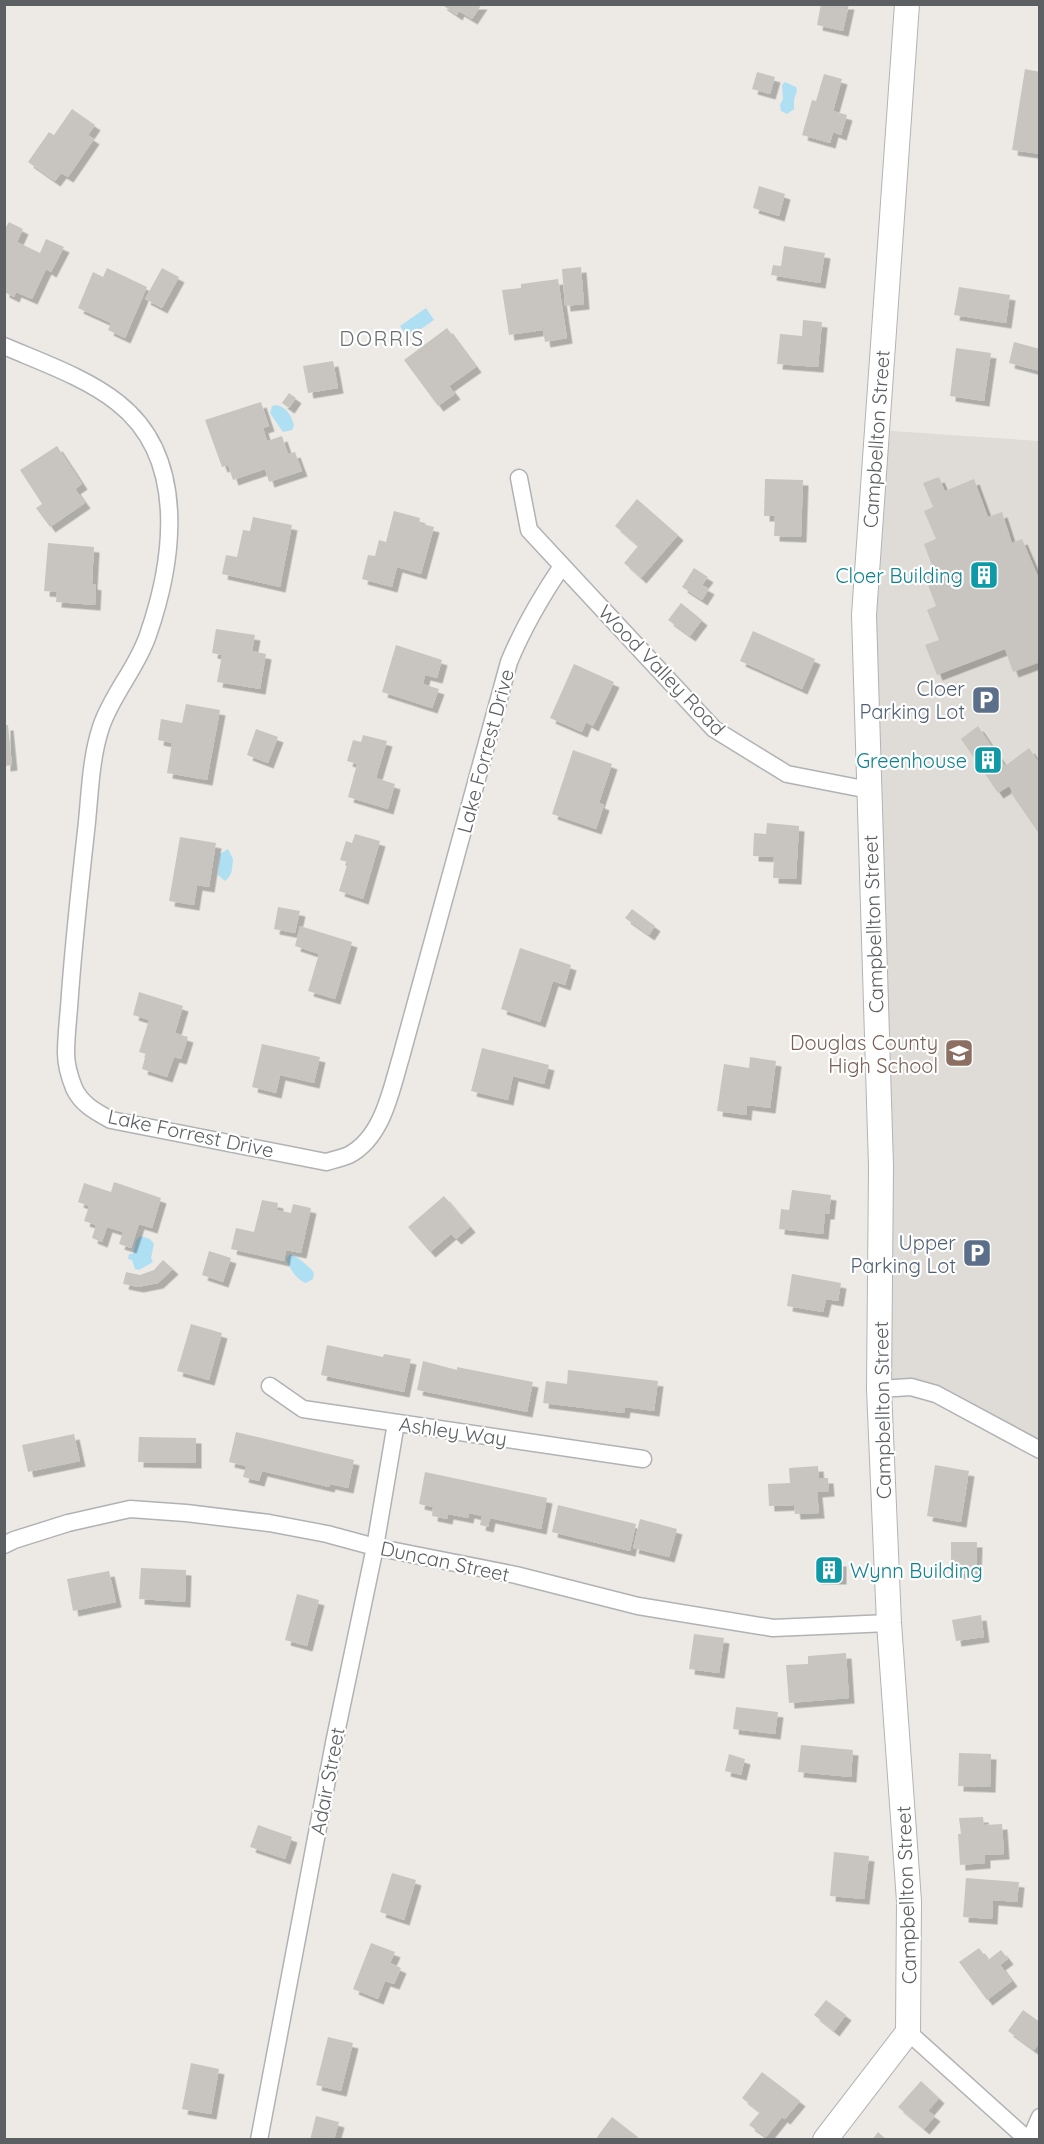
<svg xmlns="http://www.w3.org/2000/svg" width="1044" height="2144" font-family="Quicksand,sans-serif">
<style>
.education{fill:#dfdbd6}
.water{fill:#aedff3}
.building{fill:#c8c5c1;filter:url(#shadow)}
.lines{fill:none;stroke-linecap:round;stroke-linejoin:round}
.minor-casing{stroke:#b0b2b5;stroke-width:19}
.secondary-casing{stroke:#b1b4b7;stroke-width:26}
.minor{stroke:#fff;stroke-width:16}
.secondary{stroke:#fff;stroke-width:24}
.labels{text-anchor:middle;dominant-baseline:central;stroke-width:4.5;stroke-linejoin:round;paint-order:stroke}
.street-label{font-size:20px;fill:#5c6063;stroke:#fff}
.culture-label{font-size:20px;fill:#0d838f;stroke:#fff;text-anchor:end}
.service-label{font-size:20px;fill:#4e5e75;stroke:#fff;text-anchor:end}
.education-label{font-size:20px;fill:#785e54;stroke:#fff;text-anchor:end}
.neighbourhood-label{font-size:21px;letter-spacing:1.5px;fill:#6d7275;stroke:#fff}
</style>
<defs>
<filter id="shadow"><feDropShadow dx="5.5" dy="5.5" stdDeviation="0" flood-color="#0004"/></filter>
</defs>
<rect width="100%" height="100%" fill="#edeae5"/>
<path class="education" d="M877,430L1039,441V1450L936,1394L879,1389L869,790Z"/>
<path class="water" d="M785,82L796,87L797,90L794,100V109L787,114L781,111L780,105L783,99L782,85Z
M426,308L434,320L408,338L400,326Z
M275,405C286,406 291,415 294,425L292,430L283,432L270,413L272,406Z
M228,849L233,859C232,868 233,875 225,881L218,875L220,854Z
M141,1236L150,1239L154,1244L151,1258L153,1262L139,1270L135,1269L132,1260L128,1259L129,1254H133L136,1240Z
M290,1254C298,1257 310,1267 314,1273L313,1279L306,1283C295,1279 290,1268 286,1259Z"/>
<path class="building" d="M441,4H482L472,19L459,11L457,15Z
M821,4H849L843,31L817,25Z
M1025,69L1040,72V154L1012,150Z
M757,72L775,77L770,94L752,89Z
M824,74L842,79L833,111L847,115L841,135L833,132L830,143L802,135L812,100L816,101Z
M72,109L95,125L88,135L94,139L68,177L61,173L55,181L28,162L49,132L54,135Z
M759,186L785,194L779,216L753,208Z
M9,222L23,229L17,242L40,253L46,239L64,247L51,272L46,269L32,299L16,292L14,297L4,292V230Z
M784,246L825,253L820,283L771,275L773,265L781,266Z
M581,267L584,304L565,306L562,269Z
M107,268L147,287L125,338L108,330L111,323L78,308L93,272L103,277Z
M162,268L179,277L162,308L145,299Z
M558,279L567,338L545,342L543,330L509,335L502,290L521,288V284Z
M959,287L1010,295L1006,323L954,315Z
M803,320L822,322L818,367L777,364L780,334L802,336Z
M447,328L476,367L449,386L455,394L438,406L404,360Z
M1014,342L1040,349V371L1009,363Z
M956,348L991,353L984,401L950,396Z
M333,361L338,388L308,393L303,366Z
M289,393L296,398L289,408L282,403Z
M261,402L269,426L263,428L267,441L282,436L288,454L295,452L302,471L269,482L265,469L233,480L228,465L222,467L205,420Z
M57,446L82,484L75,489L85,503L50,527L36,508L42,504L20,470Z
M939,477L945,491L974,479L988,517L1002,512L1012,543L1022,539L1040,581V662L1013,672L1005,649L937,675L925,645L939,640L927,610L936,606L925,577L935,574L924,544L936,539L924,511L933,507L923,483Z
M765,479L803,480L801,537L774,536L775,516H764Z
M637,499L678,535L641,578L624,563L638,546L615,526Z
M394,511L420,518L419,523L434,527L421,574L397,567L392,587L362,579L368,555L375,556L379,540L386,542Z
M253,517L292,525L280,587L222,574L226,555L237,557L243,530L250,531Z
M48,543L94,547L92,584L96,585L95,605L56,602L57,592L44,591Z
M694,568L708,577L702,585L709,589L702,600L682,587Z
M681,603L702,620L690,636L668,620Z
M216,629L255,635L252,651L266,654L260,689L217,682L222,655L212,653Z
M753,631L815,659L802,689L740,661Z
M396,645L442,660L437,678L425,675L423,684L439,689L432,708L382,692Z
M574,664L614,682L593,726L586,722L582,732L550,718Z
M186,704L220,710L207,780L167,773L172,743L158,740L161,719L182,723Z
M5,725H8L12,765L5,766Z
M978,726L1005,766L1029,748L1040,764V835L1011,793L1012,791L1009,786L998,793L961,739Z
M256,729L278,737L268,763L247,755Z
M363,735L387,741L376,778L395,784L388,809L348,797L357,764L347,761L353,740L361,742Z
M573,750L612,764L599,803L604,805L596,829L552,814Z
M767,823L799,826L796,879L773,878L774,857L753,856L754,833L766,834Z
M355,834L380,841L363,899L339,891L348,862L340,860L346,841L352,843Z
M180,837L216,843L209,887L197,885L194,905L169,901Z
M278,907L300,911L295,933L274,929Z
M632,909L655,926L649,935L625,918Z
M300,926L352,942L335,999L308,991L319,954L295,946Z
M520,948L571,965L565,985L553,981L540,1022L501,1009Z
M139,992L183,1006L175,1033L188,1037L181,1059L174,1057L167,1077L142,1069L146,1054L139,1052L149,1020L133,1015Z
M262,1044L320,1057L314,1083L280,1075L276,1093L252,1087Z
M482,1048L549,1065L544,1084L513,1076L508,1100L471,1091Z
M750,1057L776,1061L770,1108L747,1105L746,1115L717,1111L724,1064L749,1068Z
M114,1182L161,1198L152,1228L139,1224L131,1248L119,1244L123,1232L107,1227L102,1242L92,1238L96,1225L84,1221L89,1206L78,1202L84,1183L111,1192Z
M792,1190L831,1195L829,1214H825L823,1234L779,1229L781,1209L789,1210Z
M444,1196L470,1227L456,1239L451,1234L430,1252L408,1227Z
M262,1200L278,1203L277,1210L291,1213L293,1204L311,1208L301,1253L286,1250L284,1261L231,1249L236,1228L254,1232Z
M209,1251L231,1258L223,1282L202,1275Z
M163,1260L173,1269L158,1283L138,1287L123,1284L126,1272L140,1275L154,1270Z
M792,1274L841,1283L838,1301L826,1299L823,1312L787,1306Z
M191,1324L222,1333L209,1380L177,1371Z
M327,1345L383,1357L384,1354L411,1359L404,1392L321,1375Z
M423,1361L457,1370V1367L533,1382L527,1412L417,1390Z
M568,1370L658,1381L654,1411L625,1407L624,1413L543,1403L546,1381L567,1384Z
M236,1432L354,1460L348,1488L330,1484L329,1487L262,1471L259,1481L243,1477L246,1466L229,1462Z
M74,1434L80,1461L28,1472L22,1445Z
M139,1437L196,1438V1463L138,1462Z
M935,1465L969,1471L961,1522L927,1516Z
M818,1466L819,1478H828L829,1491L817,1492L819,1513L795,1514L794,1505L769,1506L768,1484L790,1483L789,1468Z
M425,1472L547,1498L541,1529L490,1518L488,1527L480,1525L482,1516L469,1513L468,1518L448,1514L447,1519L432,1516L433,1507L419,1504Z
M558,1505L636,1524L630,1551L552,1532Z
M640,1519L677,1529L669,1557L633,1548Z
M951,1542H977L976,1574L951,1573Z
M816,1561H841V1579H816Z
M141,1568L186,1570L185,1602L139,1599Z
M109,1571L116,1602L73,1611L67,1579Z
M297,1594L319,1600L307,1646L285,1640Z
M981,1615L984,1637L956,1641L952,1620Z
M694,1634L724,1638L719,1673L689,1669Z
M846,1653L849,1698L789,1703L786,1665L808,1664V1656Z
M736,1707L778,1712L775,1734L733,1729Z
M801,1745L853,1750L851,1777L798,1772Z
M959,1753L991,1754L990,1787L958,1786Z
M729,1754L745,1759L741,1775L725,1771Z
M983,1817L984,1825L1002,1824L1004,1854L985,1855V1863L960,1865L958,1834H961L959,1818Z
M258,1825L292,1837L285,1859L250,1847Z
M834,1852L869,1856L864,1899L830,1896Z
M392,1873L416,1880L404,1920L380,1912Z
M966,1878L1019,1882L1017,1902L993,1900L992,1919L963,1917Z
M371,1943L395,1952L390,1963L401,1968L394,1984L385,1981L378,1999L353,1989Z
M979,1948L988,1960L1001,1950L1008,1959L1000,1965L1012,1981L987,2000L959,1962Z
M826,2000L846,2015L834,2031L814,2015Z
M1023,2010L1040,2022V2042L1034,2050L1008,2031Z
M328,2037L353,2043L341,2091L316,2085Z
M191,2063L219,2069L211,2114L182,2109Z
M762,2072L800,2101L785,2119L782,2117L766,2137L749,2125L760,2112L742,2098Z
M921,2081L939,2098L928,2111L935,2116L924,2129L898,2107Z
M316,2116L339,2122L334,2140H310Z
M612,2117L638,2137L636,2140H600L597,2137Z
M878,2132L887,2140H872Z"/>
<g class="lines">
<g class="minor-casing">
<path id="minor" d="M4,346C41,362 87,378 118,403C188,458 174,560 148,635C137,668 112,694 101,727C90,760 90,797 86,831C80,885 74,939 70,994C69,1013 66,1033 66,1053C66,1063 70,1078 74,1088C81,1104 96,1112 111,1120L326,1162C333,1160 342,1158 349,1155C383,1137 391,1090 401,1057L509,662C523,628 541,597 562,566
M519,478L529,530L714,729L787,774L869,790
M270,1386L303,1409L643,1459
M879,1389L911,1387L936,1394L1040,1450
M4,1545L14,1540L68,1523L130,1509L186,1513L269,1523L327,1534L375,1547L516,1575L638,1606L773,1628L889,1623
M908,2032L1028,2140
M259,2140L334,1743L375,1547L396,1423
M1030,2140L1040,2117"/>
</g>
<g class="secondary-casing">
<path id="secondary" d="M825,2140L908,2032L909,1901L889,1623L879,1389L881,1166L864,615L907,4"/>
</g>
<use href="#minor" class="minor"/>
<use href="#secondary" class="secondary"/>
</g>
<defs>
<g id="building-square" transform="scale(1.5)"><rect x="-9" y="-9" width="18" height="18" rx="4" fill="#0f9aa8" stroke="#fff"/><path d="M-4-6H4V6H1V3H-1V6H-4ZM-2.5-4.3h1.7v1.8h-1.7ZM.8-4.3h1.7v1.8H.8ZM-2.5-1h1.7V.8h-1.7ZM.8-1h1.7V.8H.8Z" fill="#fff"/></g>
<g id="parking-square" transform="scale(1.5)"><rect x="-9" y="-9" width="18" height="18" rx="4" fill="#5c6f8a" stroke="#fff"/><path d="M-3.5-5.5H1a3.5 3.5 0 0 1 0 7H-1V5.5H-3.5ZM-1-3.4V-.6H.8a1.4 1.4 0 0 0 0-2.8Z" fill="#fff"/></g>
<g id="school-square" transform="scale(1.5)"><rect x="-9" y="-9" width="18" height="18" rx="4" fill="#8d6e63" stroke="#fff"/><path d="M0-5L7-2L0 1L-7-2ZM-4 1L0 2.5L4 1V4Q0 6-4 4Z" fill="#fff"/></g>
</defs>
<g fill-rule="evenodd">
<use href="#building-square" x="984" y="575"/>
<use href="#parking-square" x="986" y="700"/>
<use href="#building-square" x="988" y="760"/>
<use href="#school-square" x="959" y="1053"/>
<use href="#parking-square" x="977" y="1253"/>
<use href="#building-square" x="829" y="1570"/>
</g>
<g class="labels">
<g class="street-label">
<text transform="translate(876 439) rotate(-86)">Campbellton Street</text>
<text transform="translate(662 670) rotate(46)">Wood Valley Road</text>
<text transform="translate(485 751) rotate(-75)">Lake Forrest Drive</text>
<text transform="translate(873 924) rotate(-92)">Campbellton Street</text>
<text transform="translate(191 1133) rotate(12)">Lake Forrest Drive</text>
<text transform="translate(882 1410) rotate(-91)">Campbellton Street</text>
<text transform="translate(453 1431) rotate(8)">Ashley Way</text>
<text transform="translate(445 1561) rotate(12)">Duncan Street</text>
<text transform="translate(327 1781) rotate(-79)">Adair Street</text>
<text transform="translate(906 1895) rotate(-92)">Campbellton Street</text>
</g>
<g class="culture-label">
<text x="963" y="575">Cloer Building</text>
<text x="967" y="760">Greenhouse</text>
<text x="850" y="1570" text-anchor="start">Wynn Building</text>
</g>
<g class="service-label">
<text x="965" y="688">Cloer<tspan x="965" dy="23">Parking Lot</tspan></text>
<text x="956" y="1242">Upper<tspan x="956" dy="23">Parking Lot</tspan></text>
</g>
<g class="education-label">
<text x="938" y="1042">Douglas County<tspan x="938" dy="23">High School</tspan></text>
</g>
<g class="neighbourhood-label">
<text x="382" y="338">DORRIS</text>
</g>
</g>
<rect width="1044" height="2144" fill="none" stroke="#5c6063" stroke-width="12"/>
</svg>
